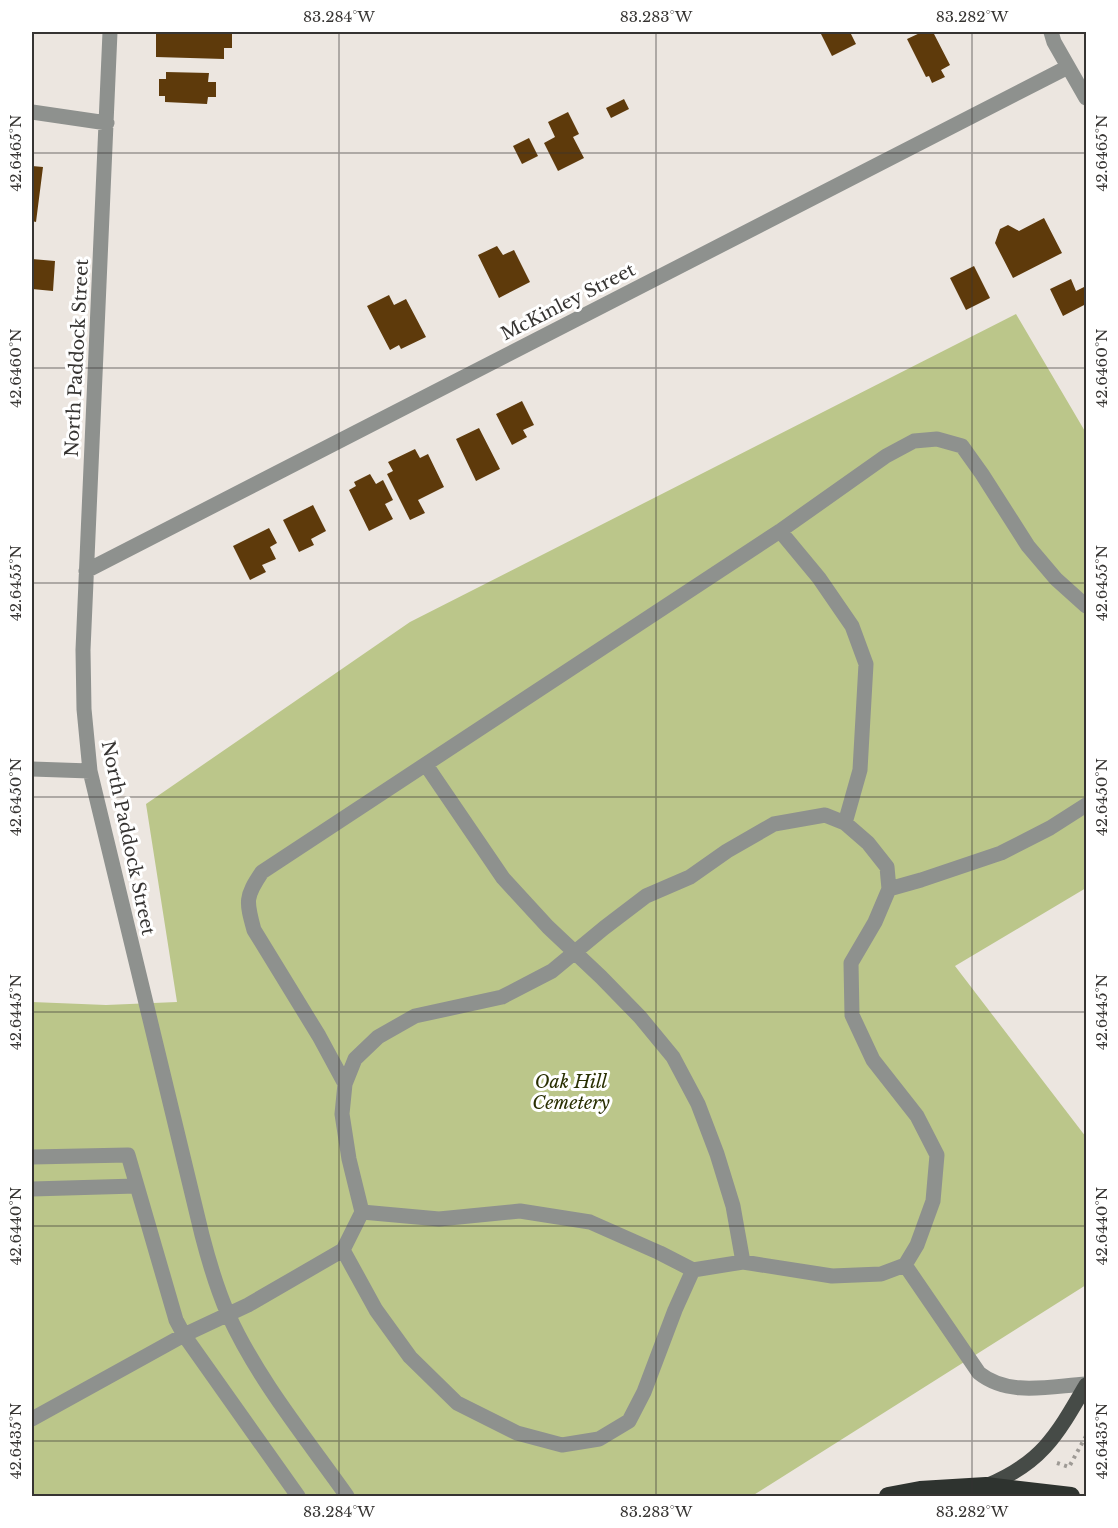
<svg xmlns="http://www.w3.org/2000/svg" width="1118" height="1528" font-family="'Libre Baskerville',serif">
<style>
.green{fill:#bbc68a}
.building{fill:#5e3a0b}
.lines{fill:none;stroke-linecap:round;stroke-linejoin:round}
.path{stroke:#9e9a95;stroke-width:4;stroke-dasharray:3 4.5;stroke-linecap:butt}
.minor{stroke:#8e918e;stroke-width:15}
.major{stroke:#464b47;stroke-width:15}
.highway{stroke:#2e332f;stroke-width:18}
.ticks{fill:none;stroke:#363432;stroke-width:1.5;stroke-opacity:0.45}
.labels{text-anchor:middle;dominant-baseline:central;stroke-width:6;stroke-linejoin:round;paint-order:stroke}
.street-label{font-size:18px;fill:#363432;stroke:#fff}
.park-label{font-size:18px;font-style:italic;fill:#292f02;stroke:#fff}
.neatline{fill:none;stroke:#363432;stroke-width:2}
.ticks-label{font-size:15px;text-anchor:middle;fill:#363432}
</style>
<rect width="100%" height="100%" fill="#ece6e0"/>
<path class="green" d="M1016,314L1086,433V888L955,966L1086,1137V1285L752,1496H32V1002L106,1005L177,1002L146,804L410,622Z"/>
<path class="building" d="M156,32H232V48H224V59L156,57Z
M820,32H850L856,44L832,56Z
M922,32H933L950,65L941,70L945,77L932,83L929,76L926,77L907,39Z
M166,72L209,73L208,82H216V97H208L207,104L165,102V96H159V79H166Z
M624,99L629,109L611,118L606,108Z
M568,112L579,134L573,137L584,158L558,171L544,143L555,137L548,122Z
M529,138L538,156L522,164L513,146Z
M32,166L43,167L36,222L32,221Z
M1044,218L1062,253L1013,278L995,243L1000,229L1008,225L1019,231Z
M497,246L503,255L514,250L530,282L499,298L478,255Z
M32,259L55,261L53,291L32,289Z
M974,266L990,298L966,310L950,278Z
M1071,279L1076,291L1086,286V304L1063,316L1050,289Z
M389,295L394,305L406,299L426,337L401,349L399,345L390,350L367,306Z
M522,401L534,425L523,430L527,437L512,445L496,414Z
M479,428L500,469L476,481L456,439Z
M415,449L420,458L428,454L444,487L418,500L425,513L410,520L387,474L393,471L388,462Z
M370,474L376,484L383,480L393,500L385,504L393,519L369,531L349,490L356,486L354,482Z
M313,505L326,531L311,539L314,545L299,552L283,520Z
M269,528L277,543L270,547L276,559L262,565L266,572L250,580L233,546Z"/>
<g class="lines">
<path class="path" d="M1057,1463L1069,1467L1086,1436"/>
<path class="minor" d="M110,32L83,650L84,709L90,771L202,1235C209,1262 217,1289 228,1314C258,1380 306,1438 347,1496
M1051,32L1054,42L1086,98
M32,112L107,123
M780,531L819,578L852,626L866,664L860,770L845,823
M86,571L1068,67
M426,765L503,878L548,927L601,977L640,1017L673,1057L698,1104L717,1154L733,1206L743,1262
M32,769L90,771
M889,889L921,880L1001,853L1050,828L1086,805
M345,1084L319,1036L254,930C246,901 245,897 262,872L780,531L886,456L914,441L937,439L962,446L982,474L1028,546L1056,579L1086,606
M32,1157L128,1155L176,1320L184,1335L298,1496
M32,1189L136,1186
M343,1250L376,1310L410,1357L457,1403L517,1433L562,1445L599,1439L629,1421L644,1392L675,1310L693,1270
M905,1265L979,1373C1009,1397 1051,1386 1086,1384
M32,1419L184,1335L248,1305L343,1250L362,1212L349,1159L342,1114L345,1084L355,1059L378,1037L415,1016L502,997L552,971L604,928L646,896L690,877L727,851L774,824L825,815L845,823L868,843L887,867L889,889L875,922L851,963L852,1015L873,1060L917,1116L937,1155L933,1201L917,1245L905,1265L881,1274L832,1276L743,1262L693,1270L660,1253L590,1222L520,1211L439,1219L362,1212"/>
<path class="major" d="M986,1486C1042,1463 1057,1435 1086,1385"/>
<path class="highway" d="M888,1496L920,1490L986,1486L1071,1496"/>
</g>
<path class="ticks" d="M339,32V1496M656,32V1496M972,32V1496M32,153H1086M32,368H1086M32,583H1086M32,797H1086M32,1012H1086M32,1226H1086M32,1441H1086"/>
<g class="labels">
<g class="street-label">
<text transform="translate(568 302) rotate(-27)">McKinley Street</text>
<text transform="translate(77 358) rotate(-87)">North Paddock Street</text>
<text transform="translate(128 838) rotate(78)">North Paddock Street</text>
</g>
<g class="park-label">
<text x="571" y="1082">Oak Hill<tspan x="571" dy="21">Cemetery</tspan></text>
</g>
</g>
<rect width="1118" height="1528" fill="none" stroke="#ffffff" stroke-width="66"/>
<rect x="33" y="33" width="1052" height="1462" class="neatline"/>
<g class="ticks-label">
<text x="339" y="22">83.284°W</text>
<text x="656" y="22">83.283°W</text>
<text x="972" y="22">83.282°W</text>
<text transform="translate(16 153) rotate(-90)" y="5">42.6465°N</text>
<text transform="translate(1102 153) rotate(-90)" y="5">42.6465°N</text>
<text transform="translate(16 368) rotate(-90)" y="5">42.6460°N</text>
<text transform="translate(1102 368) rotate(-90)" y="5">42.6460°N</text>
<text transform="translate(16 583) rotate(-90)" y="5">42.6455°N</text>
<text transform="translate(1102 583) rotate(-90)" y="5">42.6455°N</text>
<text transform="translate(16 797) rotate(-90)" y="5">42.6450°N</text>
<text transform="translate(1102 797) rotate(-90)" y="5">42.6450°N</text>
<text transform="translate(16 1012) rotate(-90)" y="5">42.6445°N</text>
<text transform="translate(1102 1012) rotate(-90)" y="5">42.6445°N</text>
<text transform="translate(16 1226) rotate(-90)" y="5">42.6440°N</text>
<text transform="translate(1102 1226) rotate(-90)" y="5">42.6440°N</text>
<text transform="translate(16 1441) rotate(-90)" y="5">42.6435°N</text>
<text transform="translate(1102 1441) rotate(-90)" y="5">42.6435°N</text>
<text x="339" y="1517">83.284°W</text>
<text x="656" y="1517">83.283°W</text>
<text x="972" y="1517">83.282°W</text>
</g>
</svg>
